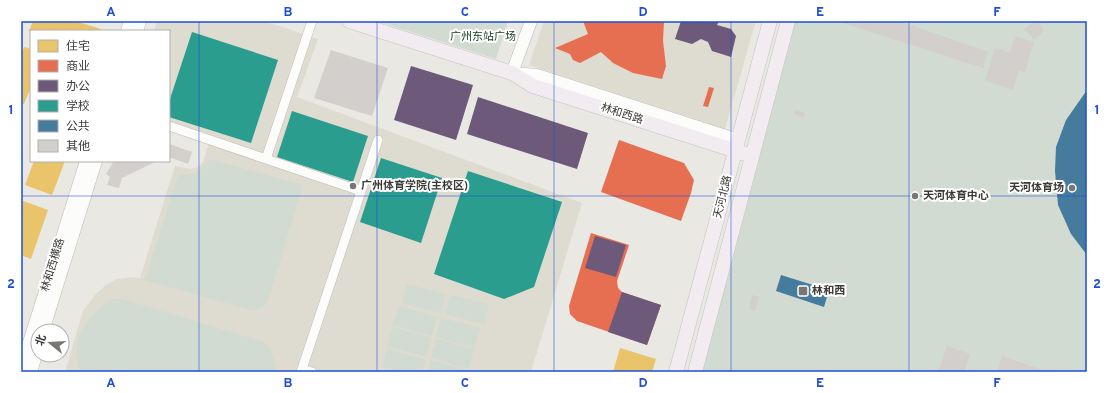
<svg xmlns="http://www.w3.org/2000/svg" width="1108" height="393" font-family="Overpass,'Noto Sans SC',sans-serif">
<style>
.built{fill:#dedbd0}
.green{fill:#d2dbd1}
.homes{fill:#e9c46a}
.shops{fill:#e76f51}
.offices{fill:#6d597a}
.schools{fill:#2a9d8f}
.public{fill:#457b9d}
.building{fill:#d2cfcd}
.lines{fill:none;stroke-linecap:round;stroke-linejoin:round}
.street-casing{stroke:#bdbcb8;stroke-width:10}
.secondary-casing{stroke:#bdbcb8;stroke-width:13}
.primary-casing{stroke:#c5c4c1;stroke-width:15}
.street{stroke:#fcfcfb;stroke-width:9}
.secondary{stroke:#fcfcfb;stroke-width:12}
.primary{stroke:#f2ecf0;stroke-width:14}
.grid{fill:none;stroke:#1d4ed8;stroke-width:1;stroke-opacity:0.55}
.poi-dot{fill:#787773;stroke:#fff;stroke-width:1.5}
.labels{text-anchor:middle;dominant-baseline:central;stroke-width:4;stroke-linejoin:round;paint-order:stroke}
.park-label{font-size:11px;fill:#0b3b1c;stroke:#fff}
.street-label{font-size:11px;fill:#3b3a36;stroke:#fff}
.poi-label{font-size:11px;font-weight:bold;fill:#3b3a36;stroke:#fff;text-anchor:start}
.neatline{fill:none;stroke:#1d4ed8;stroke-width:1.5}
.grid-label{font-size:13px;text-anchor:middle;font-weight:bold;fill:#1d4ed8}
</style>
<rect width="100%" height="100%" fill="#e9e8e3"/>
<path class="built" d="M157,21H264L318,39L297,97L582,203L531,372H65L83,311L96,294L106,285L117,279L132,277L140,278L175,166L190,169L198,167L203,162L210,140L169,126V31H154Z
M544,21H756L725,129L529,65Z"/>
<path class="green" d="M377,21H508L496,59Z
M794,21H1087V372H693Z
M209,159L303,185L267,304L254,311L145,280L178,175C194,174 200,173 209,159Z
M407,284L445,294L441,313L402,303Z
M450,295L489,304L484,324L445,314Z
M112,299H122L264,342L270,348L277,372H80C69,340 86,317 112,299Z
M399,306L437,317L432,336L393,325Z
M441,318L480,328L474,348L436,337Z
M393,327L431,338L426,357L387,346Z
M436,339L474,349L469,369L431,358Z
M387,349L426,360L422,372H396L382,368Z
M431,360L469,371L468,372H427Z"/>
<path class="homes" d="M33,21H75L101,29V31L31,32L29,31Z
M24,47L31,49V87L24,104L21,103V55Z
M34,161H65L52,195L25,185Z
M21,200L48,210L31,259L21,255Z
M620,348L656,359L652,372H613Z"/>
<path class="shops" d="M583,21H664L663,41L666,66L662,79L633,73L613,63L601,52L580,63L573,60L570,54L555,48L588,34Z
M709,87L714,88L708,107L703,106Z
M619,140L684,163L694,180L691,193L681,221L601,192Z
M591,233L629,245L617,281L618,288L622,292L661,305L647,345L577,321L570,314L569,306Z"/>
<path class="offices" d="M681,21H719L717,25L731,29L736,36L731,57L712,51L708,42L701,39L692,44L675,39Z
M411,66L473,85L456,140L394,120Z
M478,97L588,133L577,169L467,134Z
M595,236L626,245L616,277L585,268Z
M622,292L661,305L647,345L608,332Z"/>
<path class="schools" d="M192,32L278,60L251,143L169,117V102Z
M292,111L368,136L353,182L277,157Z
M381,158L442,178L421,243L360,222Z
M468,171L562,202L534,287L504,299L434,274Z"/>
<path class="public" d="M1087,90V255L1071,234L1058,205L1055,171L1056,147L1066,120Z
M781,275L829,290L824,307L776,291Z"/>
<path class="building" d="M837,21H899L988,52L983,68Z
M1035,21H1039L1043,29L1042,34L1034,39L1024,29Z
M1015,36L1034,42L1025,72L1019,70L1013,90L985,81L995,48L1010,53Z
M331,50L388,68L372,116L314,98Z
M795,110L805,113L804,117L794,114Z
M169,144L192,152L188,164L169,157Z
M114,161H157L122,178L119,188L107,185L110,177L106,174Z
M752,295L759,297L755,311L749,309Z
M947,346L970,354L964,372H938Z
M1002,356L1048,372H997Z"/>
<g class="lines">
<g class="street-casing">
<path id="street" d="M312,21L266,159L361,191
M169,126L266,159
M302,369L312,372
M301,372L378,140"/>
</g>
<g class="secondary-casing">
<path id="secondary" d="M531,21L512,73L537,75L738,140
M127,31L130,21
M137,31L140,21
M43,331L96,161
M21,368L86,161
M31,372L38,348"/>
</g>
<g class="primary-casing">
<path id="primary" d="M349,21L512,73L533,86L752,156
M676,372L770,21
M695,372L788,21"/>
</g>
<use href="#street" class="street"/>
<use href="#secondary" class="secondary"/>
<use href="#primary" class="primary"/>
</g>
<path class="grid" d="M199,21V372M377,21V372M554,21V372M731,21V372M909,21V372M21,196H1087"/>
<g class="poi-dot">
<circle cx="353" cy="186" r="4"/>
<circle cx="1072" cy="188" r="4"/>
<circle cx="915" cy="196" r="4"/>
<rect x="798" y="286" width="10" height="10" rx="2"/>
</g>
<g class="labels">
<g class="park-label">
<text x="483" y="37">广州东站广场</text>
</g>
<g class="street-label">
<text transform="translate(622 114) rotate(18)">林和西路</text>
<text transform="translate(723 197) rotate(-76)">天河北路</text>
<text transform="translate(53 265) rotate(-73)">林和西横路</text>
</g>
<g class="poi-label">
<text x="361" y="186">广州体育学院(主校区)</text>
<text x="1064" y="188" text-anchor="end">天河体育场</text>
<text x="923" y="196">天河体育中心</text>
<text x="812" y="291">林和西</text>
</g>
</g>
<rect width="1108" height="393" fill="none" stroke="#ffffff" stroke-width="44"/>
<rect x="30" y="30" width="140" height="132" fill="#ffffff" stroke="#b1b0af"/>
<rect x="38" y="40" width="20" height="12" fill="#e9c46a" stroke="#b1b0af"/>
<text x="66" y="50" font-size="12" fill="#3b3a36">住宅</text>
<rect x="38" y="60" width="20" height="12" fill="#e76f51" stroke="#b1b0af"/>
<text x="66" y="70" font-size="12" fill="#3b3a36">商业</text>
<rect x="38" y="80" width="20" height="12" fill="#6d597a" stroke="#b1b0af"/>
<text x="66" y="90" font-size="12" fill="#3b3a36">办公</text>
<rect x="38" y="100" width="20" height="12" fill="#2a9d8f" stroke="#b1b0af"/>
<text x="66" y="110" font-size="12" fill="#3b3a36">学校</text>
<rect x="38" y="120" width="20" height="12" fill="#457b9d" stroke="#b1b0af"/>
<text x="66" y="130" font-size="12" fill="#3b3a36">公共</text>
<rect x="38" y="140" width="20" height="12" fill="#d2cfcd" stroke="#b1b0af"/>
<text x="66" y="150" font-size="12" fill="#3b3a36">其他</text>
<g transform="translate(50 343) rotate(288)"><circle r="19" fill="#ffffff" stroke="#b1b0af"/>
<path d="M0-3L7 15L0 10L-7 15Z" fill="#787773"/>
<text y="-6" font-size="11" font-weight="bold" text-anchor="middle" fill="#3b3a36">北</text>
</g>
<rect x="22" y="22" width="1064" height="349" class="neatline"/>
<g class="grid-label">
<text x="111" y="16">A</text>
<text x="288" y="16">B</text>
<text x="465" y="16">C</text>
<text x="643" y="16">D</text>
<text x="820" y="16">E</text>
<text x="997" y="16">F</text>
<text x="11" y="114">1</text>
<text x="1097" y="114">1</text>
<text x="11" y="288">2</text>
<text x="1097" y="288">2</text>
<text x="111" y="387">A</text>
<text x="288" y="387">B</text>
<text x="465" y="387">C</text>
<text x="643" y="387">D</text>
<text x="820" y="387">E</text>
<text x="997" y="387">F</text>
</g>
</svg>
